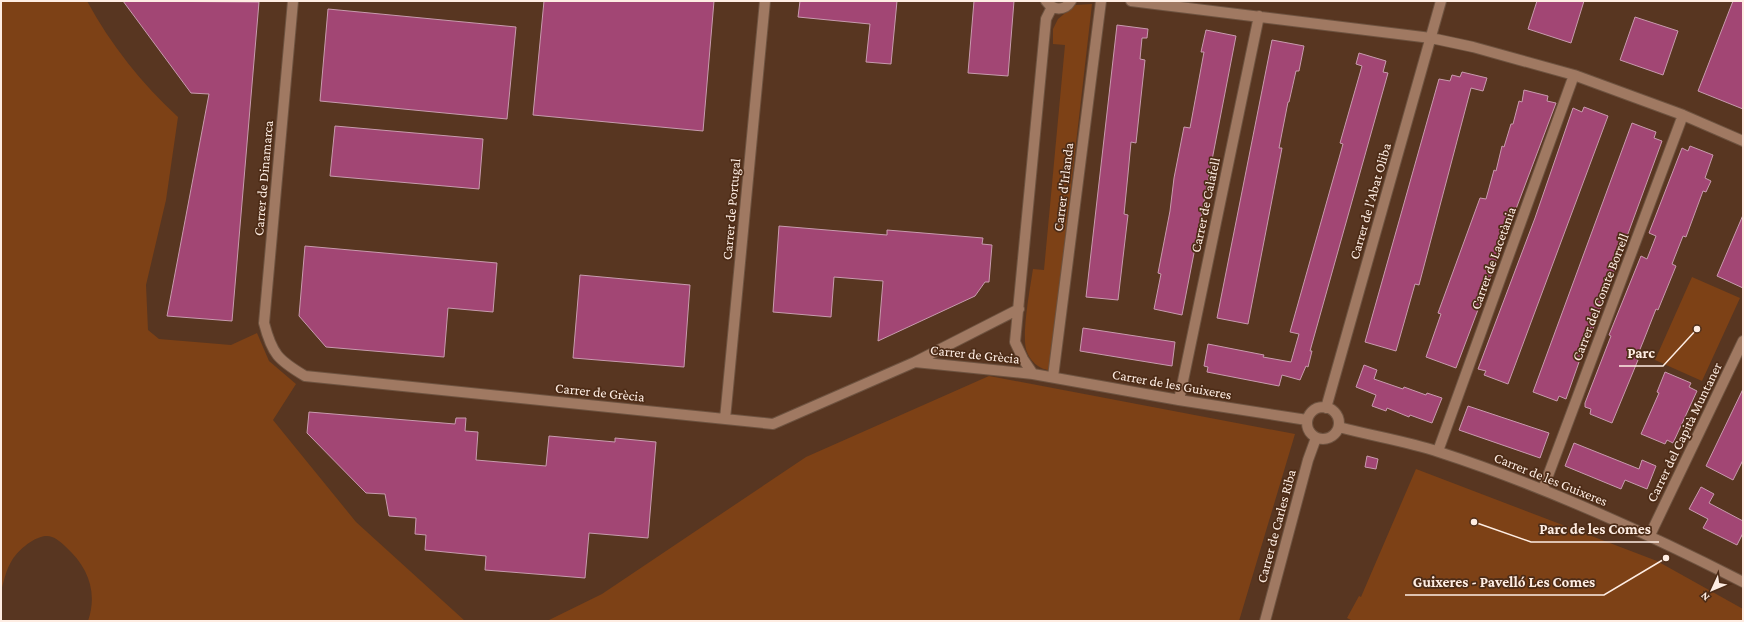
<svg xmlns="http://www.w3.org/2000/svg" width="1744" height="622" font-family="'Crimson Pro',serif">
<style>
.green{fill:#7d4116}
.building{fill:#a24674;stroke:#c89bae}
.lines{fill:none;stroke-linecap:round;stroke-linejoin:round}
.minor-casing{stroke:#6e5340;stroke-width:12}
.minor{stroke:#a07962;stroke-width:10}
.labels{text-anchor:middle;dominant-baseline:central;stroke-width:3.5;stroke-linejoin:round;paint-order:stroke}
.street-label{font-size:14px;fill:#feede3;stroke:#4d2c17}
.leader{fill:none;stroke:#feede3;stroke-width:1.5}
.callout-dot{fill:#feede3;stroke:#4d2c17;stroke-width:1.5}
.callout-label{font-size:15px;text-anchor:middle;font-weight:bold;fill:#feede3;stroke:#4d2c17;stroke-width:3.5;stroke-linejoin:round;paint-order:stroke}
</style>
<rect width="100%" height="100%" fill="#583621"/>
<path class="green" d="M1,1H87C111,45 141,83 178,117L166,200L146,285L148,330L159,339L231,345L257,333L269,361L296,384L273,420L356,522L465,621H88C98,592 88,567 66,547C60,541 53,535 45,536C32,538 17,551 11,562C6,570 4,581 1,591Z
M1092,4L1050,370C1039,370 1029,360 1026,349C1022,333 1030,288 1033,269L1044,270L1065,45L1053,44V29L1058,19L1075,5Z
M1692,277L1740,298L1702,381L1655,360Z
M989,376L1295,434L1239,621H547L602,594L806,457Z
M1416,469L1657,561L1743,609V621H1353L1347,618L1359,596L1361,597Z"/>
<path class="building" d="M123,1L259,2L232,321L167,316L209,94L191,93Z
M544,1H714L703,131L533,115Z
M800,1H897L891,64L866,62L870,24L798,17Z
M974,1H1014L1008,76L968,73Z
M1537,1H1584L1571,43L1528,29Z
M1733,1H1743V109L1698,91Z
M328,9L516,27L507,119L320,101Z
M1635,17L1678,31L1663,75L1620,60Z
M1117,25L1148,29L1147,38H1142L1140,59L1145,60L1136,143L1131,142L1128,174L1124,214L1128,215L1118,300L1086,297Z
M1206,30L1236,36L1182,315L1154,309L1161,274L1158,273L1170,211L1174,178L1184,127L1190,128L1204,52H1201Z
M1272,40L1304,46L1299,71H1296L1289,102H1288L1279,148H1282L1248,324L1217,318Z
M1359,53L1386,61L1383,72L1388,73L1310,351H1312L1308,367L1306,366L1300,380L1282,375L1279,386L1207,372L1208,367L1204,366L1208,344L1264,355L1263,357L1291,362L1299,334L1290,332L1343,144L1340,143L1362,66L1356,64Z
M1462,72L1487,78L1483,91L1471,88L1419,285L1415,284L1396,351L1365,342L1439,79L1450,81L1452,75L1460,77Z
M1524,90L1548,96L1547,101L1556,103L1456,368L1426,357L1441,314L1438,313L1480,198L1486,199L1494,170L1496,171L1502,146L1504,147L1511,124H1513L1519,101L1522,102Z
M1584,107L1608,116L1508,384L1484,375L1486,371L1478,369L1535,218L1573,108L1582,112Z
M1632,123L1656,132L1654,138L1662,141L1593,329L1591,328L1566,399L1559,396L1557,401L1533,392Z
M335,126L483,139L479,189L330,176Z
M1690,146L1713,155L1705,178L1711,181L1706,192L1703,191L1686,237L1683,236L1672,264L1676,266L1658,310L1656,309L1643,342L1636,359L1638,360L1612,423L1590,414L1591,409L1585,407V403L1611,336L1609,335L1641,256L1647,259L1656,236L1649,233L1682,148L1688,151Z
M1743,215V288L1717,276Z
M779,226L887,235V230L983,238L982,244L992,245L989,282H985L975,296L878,341L883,281L834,277L831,317L773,312Z
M305,246L497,263L493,312L448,308L444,357L326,347L299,316Z
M580,275L690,285L684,367L573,358Z
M1083,328L1175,342L1172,366L1080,351Z
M1364,365L1377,370L1374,379L1403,389L1404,387L1426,395L1427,393L1442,398L1432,423L1410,415L1409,417L1387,408L1386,411L1372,406L1376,395L1356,387Z
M1665,372L1691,383L1689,387L1697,391L1673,443L1667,440L1665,444L1641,434L1659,393L1657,392Z
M1743,389V460L1733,480L1706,466Z
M1468,406L1549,433L1540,458L1459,430Z
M309,412L455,424L456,418H466L465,431L478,432L476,460L546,466L549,436L615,442V438L656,442L648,538L589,533L585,578L485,570L486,556L425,550L426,535L415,534L416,518L389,516L385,494L366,493L307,433Z
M1574,443L1639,469L1642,460L1656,466L1647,489L1625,480L1621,489L1565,466Z
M1367,456L1378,459L1376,469L1365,467Z
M1701,487L1714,494L1709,503L1743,521V533L1737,545L1703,528L1708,519L1689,509Z"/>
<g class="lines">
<g class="minor-casing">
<path id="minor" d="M293,1L264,323C272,354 278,360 305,376L773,424L915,362L1033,374L1179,400L1307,420
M1046,1C1053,11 1065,11 1071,1
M1131,1L1431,38L1473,47L1574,75L1683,115L1743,141
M915,362L1019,309
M1033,374L1023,359L1015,342L1046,19L1052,7
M1053,377L1101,1
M1179,400L1259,16
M1307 423a16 16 0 1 1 32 0a16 16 0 1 1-32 0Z
M1326,408L1441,1
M725,419L765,1
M1339,427C1372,436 1406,441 1439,452C1544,486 1645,532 1743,582
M1438,451L1574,75
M1543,489L1683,115
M1650,535L1743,341
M1265,621L1308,460L1316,438"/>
</g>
<use href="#minor" class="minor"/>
</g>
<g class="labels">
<g class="street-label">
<text transform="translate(263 178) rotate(-85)">Carrer de Dinamarca</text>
<text transform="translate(1063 187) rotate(-83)">Carrer d'Irlanda</text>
<text transform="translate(1370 201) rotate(-74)">Carrer de l'Abat Oliba</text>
<text transform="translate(1205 205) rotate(-78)">Carrer de Calafell</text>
<text transform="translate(731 209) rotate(-85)">Carrer de Portugal</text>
<text transform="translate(1493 258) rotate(-70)">Carrer de Lacetània</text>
<text transform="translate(1600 297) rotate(-69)">Carrer del Comte Borrell</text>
<text transform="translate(975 354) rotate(6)">Carrer de Grècia</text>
<text transform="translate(1172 384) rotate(10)">Carrer de les Guixeres</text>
<text transform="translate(600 392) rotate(6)">Carrer de Grècia</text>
<text transform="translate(1684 432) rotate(-64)">Carrer del Capità Muntaner</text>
<text transform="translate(1551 479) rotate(22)">Carrer de les Guixeres</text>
<text transform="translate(1276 526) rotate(-75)">Carrer de Carles Riba</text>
</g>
</g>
<path class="leader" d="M1697 329L1663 366H1619M1474 522L1531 542H1659M1666 558L1604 595H1405"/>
<g class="callout-dot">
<circle cx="1697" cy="329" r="4"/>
<circle cx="1474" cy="522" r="4"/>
<circle cx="1666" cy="558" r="4"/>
</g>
<g class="callout-label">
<text x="1641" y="358">Parc</text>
<text x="1595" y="534">Parc de les Comes</text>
<text x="1504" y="587">Guixeres - Pavelló Les Comes</text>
</g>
<rect width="1744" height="622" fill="none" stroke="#feede3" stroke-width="4"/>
<g transform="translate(1712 590) rotate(226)" stroke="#4d2c17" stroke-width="3" paint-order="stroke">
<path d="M0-3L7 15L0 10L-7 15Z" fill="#feede3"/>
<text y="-6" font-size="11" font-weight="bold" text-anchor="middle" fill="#feede3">N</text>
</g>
</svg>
